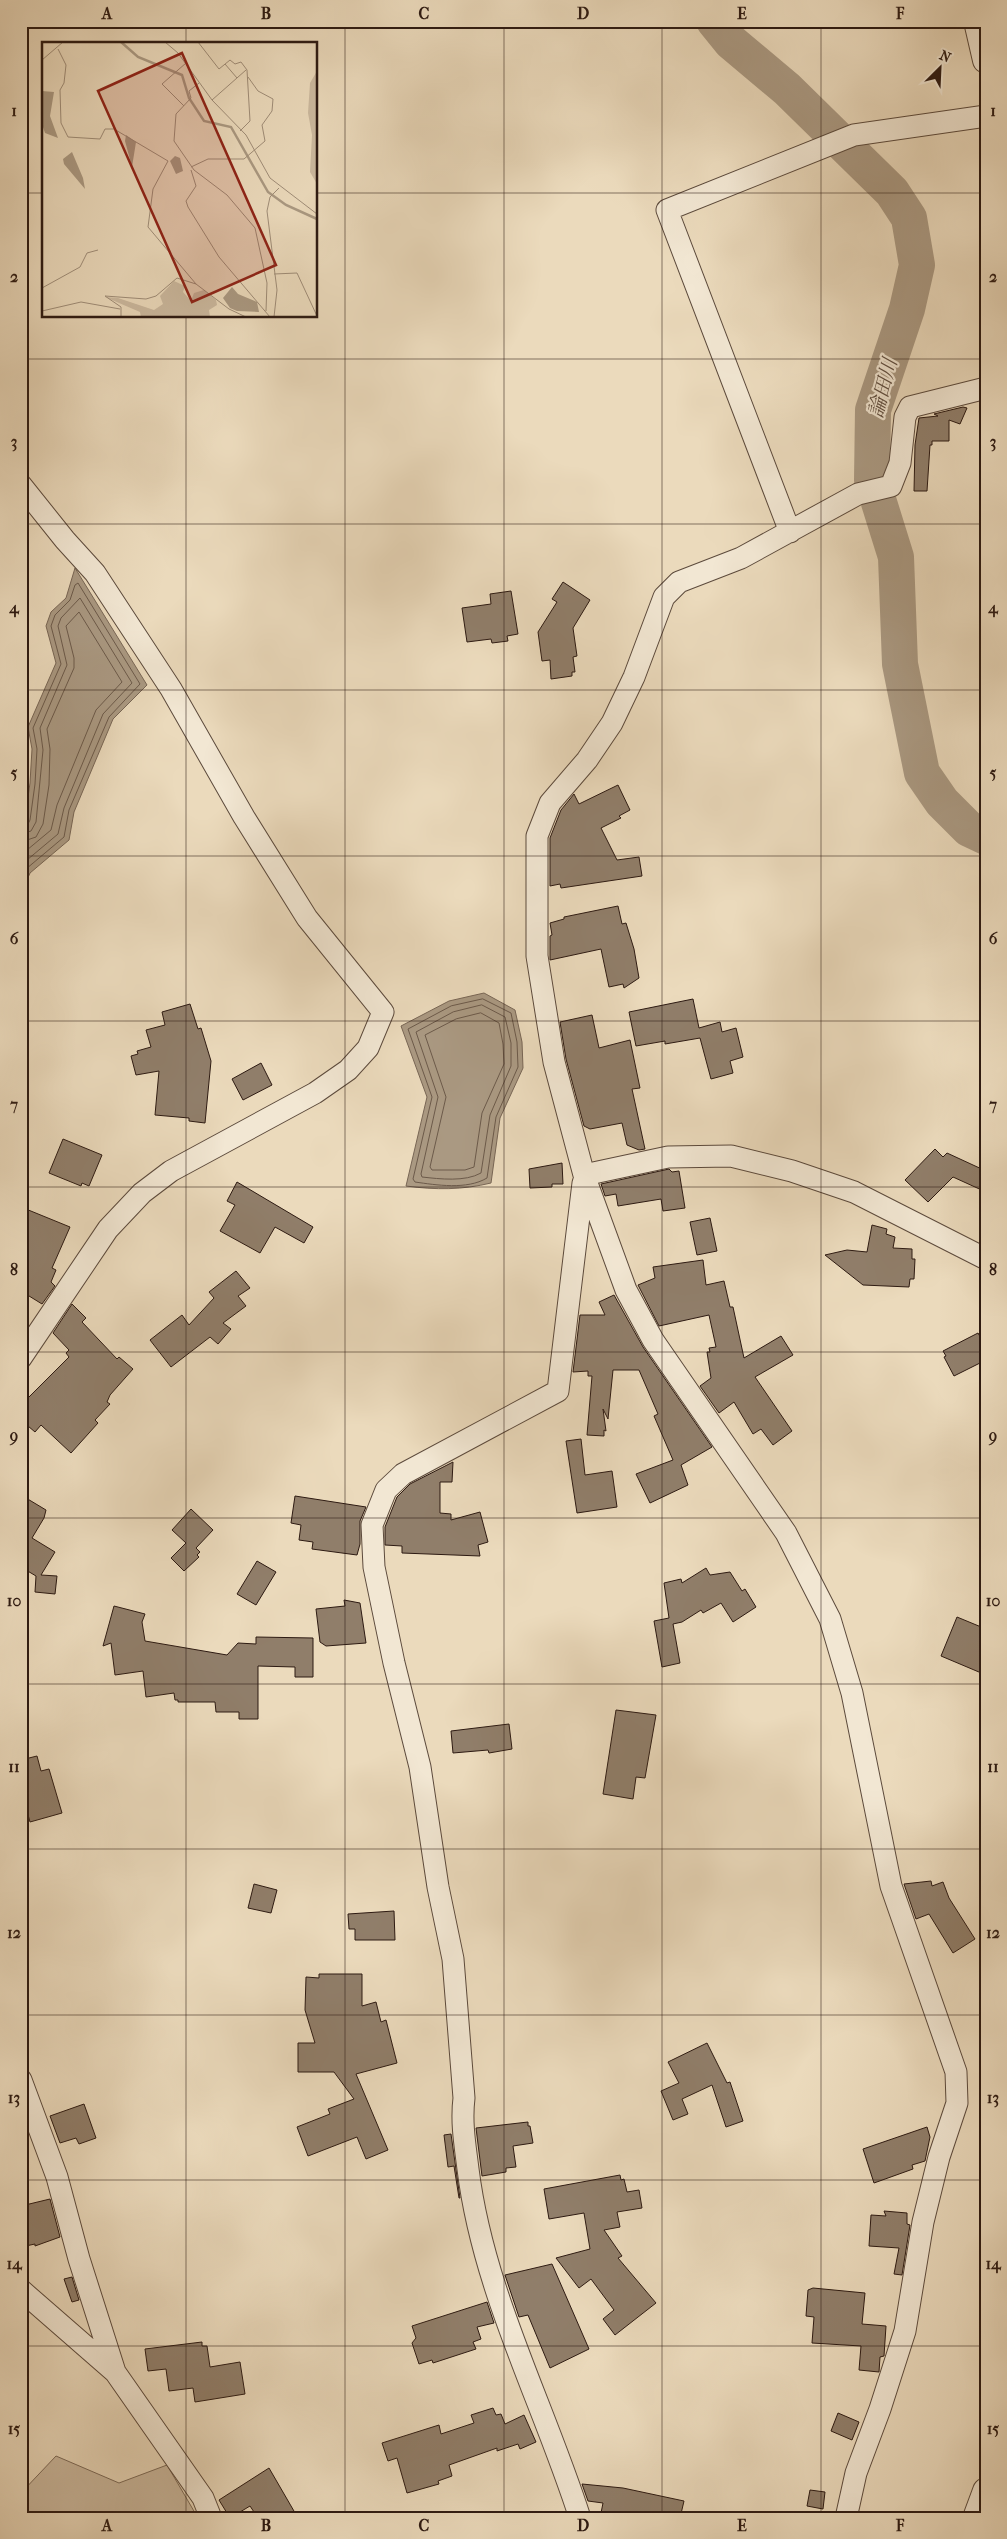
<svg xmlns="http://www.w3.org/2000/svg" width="1007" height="2539" font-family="'IM FELL French Canon','Noto Serif JP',serif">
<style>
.green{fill:#cbb99f;stroke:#7c6a58}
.water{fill:#aa9982;stroke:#786655}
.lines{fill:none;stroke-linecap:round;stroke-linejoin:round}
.shore{stroke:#6c5a4a;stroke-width:1}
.river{stroke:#aa9982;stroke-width:36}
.building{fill:#907e6a;stroke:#2d1a12}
.minor-casing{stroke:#5c4a3c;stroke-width:23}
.tertiary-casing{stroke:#5c4a3c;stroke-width:28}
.minor{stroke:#f2e7d3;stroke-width:21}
.tertiary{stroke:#f2e7d3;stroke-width:26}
.grid{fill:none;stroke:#2d1a12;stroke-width:1;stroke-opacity:0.55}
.labels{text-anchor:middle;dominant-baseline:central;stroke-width:4.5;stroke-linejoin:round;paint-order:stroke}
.water-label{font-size:20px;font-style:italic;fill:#5f4d3f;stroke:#f2e7d3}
.inset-river{fill:none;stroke:#aa9982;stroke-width:2.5}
.inset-road{fill:none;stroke:#9f8d78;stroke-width:1}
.view{fill:#8f2418;fill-opacity:0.15;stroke:#8f2418;stroke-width:2.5}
.inset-edge{fill:none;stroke:#2d1a12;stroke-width:2.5}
.neatline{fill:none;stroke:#2d1a12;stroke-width:2}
.grid-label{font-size:16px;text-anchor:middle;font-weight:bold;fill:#2d1a12}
</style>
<rect width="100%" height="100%" fill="#ebdabc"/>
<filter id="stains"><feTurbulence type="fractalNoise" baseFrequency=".004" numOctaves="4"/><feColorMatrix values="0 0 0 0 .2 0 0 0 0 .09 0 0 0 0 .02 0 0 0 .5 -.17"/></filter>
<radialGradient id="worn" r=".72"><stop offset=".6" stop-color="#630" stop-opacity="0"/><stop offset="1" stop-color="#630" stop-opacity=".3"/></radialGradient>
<path class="green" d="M56,2456L119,2483L167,2465L198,2518H21V2493Z"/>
<path class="water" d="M75,568L147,685L113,719L74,812L69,840L30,873L21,894V827L25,819L30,783L32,749L28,727L56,663L46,626L51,612L66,598Z
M484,993L515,1010L522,1042L523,1068L500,1118L491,1183C462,1190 436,1190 406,1186L427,1097L401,1026L449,1001Z"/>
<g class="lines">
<path class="shore" d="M21,828L27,826L30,820L35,784L37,749L33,728L61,664L51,626L55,615L70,600L75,585L78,583L140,684L109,717L69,810L64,837L26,869L21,880
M21,834L31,831L36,822L43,750L40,728L67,665L58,626L61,618L80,598L132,683L103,714L64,808L58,834L21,865
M21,842L36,837L43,824L49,785L50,749L47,729L74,668V658L66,626L79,612L122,682L96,710L57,805L51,830L21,855
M483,999L511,1013L517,1042L518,1067L496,1117L487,1178C467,1190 436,1185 415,1182L413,1179L432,1097L408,1029L451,1006Z
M482,1005L505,1017L511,1043V1066L490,1115L481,1173C465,1182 440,1179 422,1177L421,1174L438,1097L416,1032L453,1012Z
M481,1013L499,1023L503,1044L504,1064L482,1113L474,1167L465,1170H432L430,1167L446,1097L425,1035L456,1019Z"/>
<path class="river" d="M714,21L731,42L787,89L892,192L909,218L917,265L907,309L873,410L872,480L896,557L900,664L922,773L942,802L969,829L986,837"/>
</g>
<path class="building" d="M963,407L967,408L960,424L949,420V441H932V445H930L927,491H914L915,445L919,418L938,416L934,414Z
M563,582L590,600L573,628L577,656L573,657L575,672H572V676L551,679L550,660L542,661L538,632L557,602L552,599Z
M511,591L518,634L507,636L508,641L492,643L491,639L467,642L462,608L491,604L490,594Z
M618,785L630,810L619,816L621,818L601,828L617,860L639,857L642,876L561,888L560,884L550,886V838L561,810L574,794L579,804Z
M618,906L622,924L626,923L634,949L639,978L624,988L623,984L609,987L601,949L550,960V936L552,935L550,923L564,919V917Z
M693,999L699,1028L720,1022L722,1032L736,1028L743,1057L730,1061L733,1073L711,1079L700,1038L665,1044V1041L636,1046L629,1012Z
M190,1004L198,1029L201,1028L211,1061L205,1123L189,1121V1118L155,1115L159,1071L136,1075L131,1056L138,1054L137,1051L151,1047L146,1030L165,1025L162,1012Z
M592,1015L599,1048L630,1040L640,1088L632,1089L645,1149L639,1150L627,1145L622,1123L590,1129L584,1126L566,1059L560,1022Z
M261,1063L272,1085L243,1100L232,1079Z
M63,1139L102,1155L89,1186L82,1183L81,1186L49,1173Z
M935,1149L943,1157L947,1153L986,1171V1192L953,1177L928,1202L905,1180Z
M562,1163L563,1184H552V1187L530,1188L529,1169Z
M669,1169L672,1172L679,1171L685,1208L663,1211L661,1199L618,1206L616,1194L605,1196L601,1184Z
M237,1182L313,1227L304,1243L275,1227L260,1253L220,1231L235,1205L227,1201Z
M21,1207L70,1227L52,1268L56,1270L51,1282L55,1286L42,1304L21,1291Z
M710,1218L717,1251L697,1255L690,1222Z
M872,1225L887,1229L886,1234L895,1237L893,1248L912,1249V1259H915L914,1279H910L909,1287L863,1285L825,1255L847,1250L867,1252Z
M703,1260L706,1285L724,1281L730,1307H733L744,1358L781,1336L793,1355L755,1377L792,1431L773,1445L761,1429L753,1434L734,1402L719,1413L700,1386L711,1378L707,1352H710L709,1348L716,1347L709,1315L659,1326L638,1285L655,1278L653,1267Z
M236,1271L250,1288L238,1296L246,1306L223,1323L231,1329L218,1344L210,1337L171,1367L150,1340L182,1315L189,1325L214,1298L209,1292Z
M614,1295L643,1347L712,1447L681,1465L688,1485L650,1503L636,1474L673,1460L654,1416L658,1414L639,1370H613L608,1419L603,1409L606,1431L604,1430V1436L587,1435L592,1376H588V1371L573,1372L580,1315H605L599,1302Z
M72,1304L86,1318L82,1322L117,1359L119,1357L133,1369L110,1395L107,1402L110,1404L95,1420L98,1423L71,1453L41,1425L35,1432L21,1420V1405L69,1357L66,1353L69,1350L53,1333Z
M978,1333L986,1347V1360L954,1376L944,1357L946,1356L943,1351Z
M581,1439L585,1475L612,1471L617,1507L577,1513L566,1441Z
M453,1462L452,1482H440V1513L451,1514V1520L480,1512L488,1542L478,1545L480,1556L402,1553V1546L385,1545V1527L397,1497L410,1484Z
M21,1495L46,1510L44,1518L32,1538L55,1552L41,1575L57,1576L55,1594L35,1592L36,1576L21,1567Z
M295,1496L366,1507L360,1521V1544L357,1555L312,1549L313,1542L299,1540L301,1525L291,1523Z
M191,1509L213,1530L196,1548L200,1552L197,1555L199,1557L184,1571L171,1558L186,1543L172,1530Z
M257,1561L276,1572L256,1605L237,1594Z
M706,1568L710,1575L730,1572L742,1591L745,1589L756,1607L733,1622L721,1603L703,1613L701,1610L682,1622L673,1624L680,1663L662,1667L654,1621L669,1618L664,1583L681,1579L682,1583Z
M344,1600L360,1603L366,1643L326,1646L320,1642L316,1609L345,1606Z
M114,1606L145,1614L142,1622L145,1641L227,1655L238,1643L256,1644V1637L313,1638V1677H295V1667L258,1666V1719H239V1712H216L215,1702H178V1700H175L174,1693L146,1697L143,1671L115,1675L111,1643L103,1646Z
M957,1617L986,1629V1675L941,1656Z
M616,1710L656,1715L645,1778L636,1777L633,1799L603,1794Z
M509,1724L512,1749L489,1753L488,1750L453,1753L451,1731Z
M37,1756L41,1771L49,1769L62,1813L30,1822L26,1807L21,1809V1760Z
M931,1881L932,1886L943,1882L949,1898L975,1939L953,1953L929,1914L916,1919L904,1884Z
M254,1884L277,1890L271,1913L248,1908Z
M394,1911L395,1940H355V1929H349L348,1914Z
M319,1974H362V2006L376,2002L381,2022L386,2020L397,2063L356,2074L388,2150L366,2159L357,2137L308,2156L297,2127L330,2114L328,2109L354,2099L334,2072H298V2043H315L305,2010L306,1977L319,1978Z
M707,2043L727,2083L730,2082L743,2121L726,2127L712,2085L682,2099L688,2114L673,2120L661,2091L679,2083L668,2062Z
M84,2104L96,2138L79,2144L76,2138L60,2143L50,2116Z
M528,2122V2126H530L533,2143L513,2146L516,2167L506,2168V2172L482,2176L476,2128Z
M927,2127L930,2137L925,2161L912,2165L913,2169L874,2183L863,2149Z
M451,2134L460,2198H459L454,2166L448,2167L444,2135Z
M620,2175L621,2180L624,2179L627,2192L639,2190L642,2208L617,2212L620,2227L604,2230L622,2256L618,2258L656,2303L615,2335L603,2319L614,2310L591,2279L579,2288L556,2258L590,2249L584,2213L549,2219L544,2189Z
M50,2199L60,2237L35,2246V2244L21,2247V2206Z
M884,2211L907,2213V2224L910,2225L902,2275L894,2274L899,2248L869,2246L871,2215L886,2216Z
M552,2264L589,2349L550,2368L528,2315L519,2317L505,2275Z
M72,2277L79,2300L72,2302L64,2279Z
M813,2288L865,2293L862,2324L886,2326L884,2356L880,2357L879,2372L859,2370L861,2346L812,2343L814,2317L806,2316L808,2290Z
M487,2302L494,2323L477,2327L481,2339L473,2342L476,2349L433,2363L432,2360L419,2364L412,2343L416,2338L412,2326Z
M202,2342V2346H207L210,2367L240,2362L245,2394L195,2402L193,2388L169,2391L166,2369L148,2371L145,2349Z
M493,2408L496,2415L501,2414L505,2424L524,2415L536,2442L520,2449L518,2444L497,2451V2448L449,2465L452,2476L438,2481L439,2484L407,2493L397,2458L388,2461L382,2443L439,2425L441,2434L474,2423L471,2415Z
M838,2413L859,2422L852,2440L831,2431Z
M269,2468L298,2518H258L250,2506L230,2518L219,2500Z
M582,2484L623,2488L684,2501L680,2518H622L601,2513L603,2503L588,2501Z
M810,2490L825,2492L823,2509L807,2506Z"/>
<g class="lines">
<g class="minor-casing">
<path id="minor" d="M21,485L65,540L95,573L171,689L244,817L307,918L383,1012L368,1048L348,1070L315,1093L171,1171L142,1193L108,1229L21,1358
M790,532L667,210L854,135L986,116
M584,1175L668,1157L731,1156L792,1171L854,1192L986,1259
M21,2080L57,2177L79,2259L115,2372
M21,2290L115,2372L203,2498L211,2518
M580,2518C543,2402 483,2291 468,2169C465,2145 461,2122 464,2098L453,1959L438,1887L420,1767L394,1663L374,1567L372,1525L386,1490L403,1474L558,1391L583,1183
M846,2518L856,2473L880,2409L905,2331L923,2222L939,2157L957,2103L956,2072L891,1886L852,1693L830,1619L786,1533L653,1340L626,1290L584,1175L554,1062L537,956V836L550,803L587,760L612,723L634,677L664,597L679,582L741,558L858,494L891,486L900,463L905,417L910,407L986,388"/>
</g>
<g class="tertiary-casing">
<path id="tertiary" d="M977,21L986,60
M976,2518L986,2491"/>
</g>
<use href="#minor" class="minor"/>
<use href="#tertiary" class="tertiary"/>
</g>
<path class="grid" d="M186,21V44M345,21V2518M504,21V2518M662,21V2518M821,21V2518M21,193H44M316,193H986M186,316V2518M21,359H986M21,524H986M21,690H986M21,856H986M21,1021H986M21,1187H986M21,1352H986M21,1518H986M21,1684H986M21,1849H986M21,2015H986M21,2180H986M21,2346H986"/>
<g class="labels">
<g class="water-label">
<text transform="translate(883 388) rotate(-75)">論田川</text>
</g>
</g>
<g transform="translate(42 42)">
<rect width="275" height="275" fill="#ebdabc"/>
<path d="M275,29V142L268,130L270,93L266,71L268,41ZM132,239L143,244L141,250L149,259L152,251L162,248L174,258L175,263L167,268L168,275H99L98,270L63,255L76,256L112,268L121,262L118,254Z" fill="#cbb99f"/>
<path d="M0,49L12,50L8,74L16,96L3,91L1,85ZM84,93L94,100L90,125L83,99ZM30,110L41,136L43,147L22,122L21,117ZM133,114L138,116L141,129L134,132L128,119ZM190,245L196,252L215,260L217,270L195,269L188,266L181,256Z" fill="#aa9982"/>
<path class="inset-river" d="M79,0L96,15L140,33L147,56L162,79L189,85L226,150L244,163L275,177"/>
<path class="inset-road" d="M123,0L136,11L170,58L204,93L228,136L275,172M156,0L177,27L188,18L193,22L199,20L205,28L208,79L198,89M16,7L24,23L22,41L18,48L19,81L26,95L58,97L63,87H72L126,119L111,147L106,185L154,242M0,18L21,0M183,22L195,36M157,41L147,49L149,56L134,72L132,99L152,128L185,153L213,186L225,241L224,269M170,58L204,28M142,64L120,42L144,21M149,125L166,117H202L223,99L220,83L230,69L231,57L216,49L206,35M149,128L154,144L144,159L146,165L177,215L228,275M232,232L255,231L275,274M0,246L38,225L45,211L56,208M0,269L39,260L78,267M79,275V265L63,254L104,257L114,254L135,236L154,242L187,267L204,275M232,275L235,248L225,169L228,155L237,146"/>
<path class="view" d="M140,11L234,223L150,260L56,49Z"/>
<rect width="275" height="275" class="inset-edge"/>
</g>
<rect width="1007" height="2539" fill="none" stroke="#ebdabc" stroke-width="55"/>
<g transform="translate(940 68) rotate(24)" stroke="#f2e7d3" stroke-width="4" paint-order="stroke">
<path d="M0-4L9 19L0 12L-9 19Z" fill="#2d1a12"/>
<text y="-8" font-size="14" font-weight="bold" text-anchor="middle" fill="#2d1a12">N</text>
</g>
<rect x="28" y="28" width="952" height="2484" class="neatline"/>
<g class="grid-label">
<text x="107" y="19">A</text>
<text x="266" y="19">B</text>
<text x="424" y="19">C</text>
<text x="583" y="19">D</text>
<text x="742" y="19">E</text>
<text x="900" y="19">F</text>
<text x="14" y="116">1</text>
<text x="993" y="116">1</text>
<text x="14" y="282">2</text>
<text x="993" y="282">2</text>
<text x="14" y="447">3</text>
<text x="993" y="447">3</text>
<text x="14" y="613">4</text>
<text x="993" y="613">4</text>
<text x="14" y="778">5</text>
<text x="993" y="778">5</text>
<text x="14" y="944">6</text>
<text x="993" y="944">6</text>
<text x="14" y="1110">7</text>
<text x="993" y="1110">7</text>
<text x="14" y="1275">8</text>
<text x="993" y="1275">8</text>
<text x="14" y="1441">9</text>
<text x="993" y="1441">9</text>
<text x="14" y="1606">10</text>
<text x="993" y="1606">10</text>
<text x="14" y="1772">11</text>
<text x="993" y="1772">11</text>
<text x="14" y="1938">12</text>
<text x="993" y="1938">12</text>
<text x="14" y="2103">13</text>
<text x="993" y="2103">13</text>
<text x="14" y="2269">14</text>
<text x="993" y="2269">14</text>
<text x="14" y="2434">15</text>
<text x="993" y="2434">15</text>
<text x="107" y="2531">A</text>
<text x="266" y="2531">B</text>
<text x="424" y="2531">C</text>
<text x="583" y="2531">D</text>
<text x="742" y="2531">E</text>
<text x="900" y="2531">F</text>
</g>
<rect width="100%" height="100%" filter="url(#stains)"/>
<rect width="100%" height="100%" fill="url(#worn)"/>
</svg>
